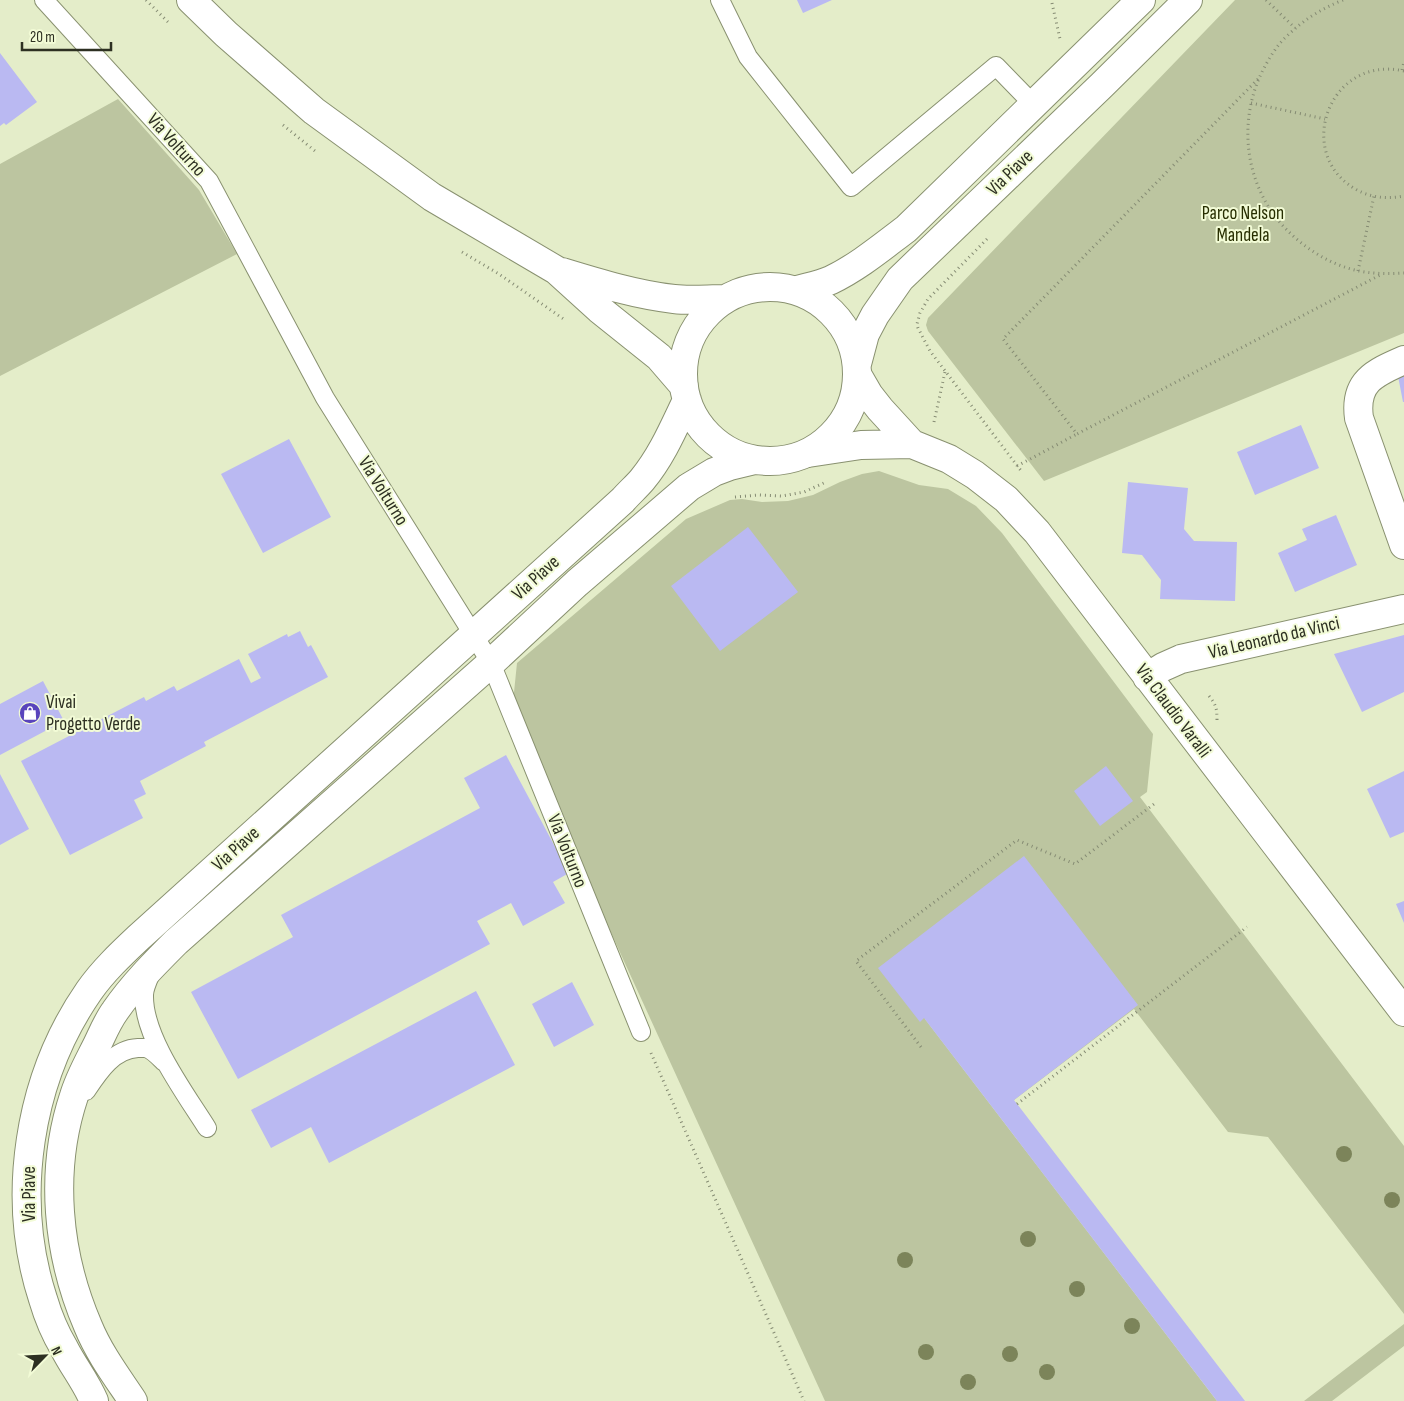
<svg xmlns="http://www.w3.org/2000/svg" width="1404" height="1401" font-family="'Sofia Sans Condensed',sans-serif">
<style>
.green{fill:#bcc5a0}
.building{fill:#bab9f2}
.lines{fill:none;stroke-linecap:round;stroke-linejoin:round}
.service-casing{stroke:#899170;stroke-width:20}
.minor-casing{stroke:#899170;stroke-width:30}
.tertiary-casing{stroke:#899170;stroke-width:30}
.path{stroke:#858b73;stroke-width:3;stroke-dasharray:1 4;stroke-linecap:butt}
.service{stroke:#fff;stroke-width:18}
.minor{stroke:#fff;stroke-width:28}
.tertiary{stroke:#fff;stroke-width:28}
.tree{fill:#7c845a}
.labels{text-anchor:middle;dominant-baseline:central;stroke-width:4;stroke-linejoin:round;paint-order:stroke}
.street-label{font-size:19px;fill:#2d3022;stroke:#f2fbd6}
.park-label{font-size:19px;fill:#272e00;stroke:#f2fbd6}
.poi-label{font-size:19px;fill:#2d3022;stroke:#f2fbd6;text-anchor:start}
</style>
<rect width="100%" height="100%" fill="#e4edc9"/>
<path class="green" d="M1235,0H1404V333L1044,481L928,331L926,325L928,318Z
M118,99L199,190L237,254L0,376V164Z
M879,471L919,485L948,489L976,506L1002,533L1153,734L1147,792L1140,797L1404,1146V1314L1268,1137L1228,1132L1134,1009L1014,1100L942,1005L925,1019L1217,1401H825L565,832L513,702L517,663L686,519L730,500L742,499L762,502L788,501L813,495L840,482L862,474Z
M1404,1324V1346L1332,1401H1304Z"/>
<path class="building" d="M797,0H832L803,13Z
M0,53L37,102L6,125L4,123L0,126Z
M1404,370V402H1403L1397,371Z
M1301,425L1319,468L1255,495L1237,452Z
M289,439L331,517L263,553L221,474Z
M1128,482L1188,488L1184,529L1194,541L1237,542L1235,601L1160,599L1161,580L1142,555L1122,553Z
M1336,515L1357,565L1295,592L1278,553L1307,540L1302,529Z
M748,527L798,592L720,651L671,586Z
M300,631L308,647L311,645L328,677L204,742L206,746L140,781L146,794L134,800L143,818L70,855L21,761L144,697L146,701L174,686L177,691L239,659L251,683L261,678L248,654L287,634L288,637Z
M1404,635V692L1362,712L1334,654Z
M43,681L64,721L0,755V704Z
M506,755L569,873L553,882L565,903L523,926L511,903L477,921L490,944L238,1079L191,992L293,937L281,915L480,808L464,778Z
M1106,766L1133,801L1100,826L1074,791Z
M1404,771V832L1390,838L1367,789Z
M0,774L29,829L0,845Z
M1024,856L1138,1005L1014,1100L1245,1401H1217L924,1018L920,1022L878,968Z
M1404,901V923L1396,904Z
M572,982L594,1025L554,1047L532,1004Z
M476,991L515,1065L329,1163L311,1127L271,1148L251,1110Z"/>
<g class="lines">
<g class="service-casing">
<path id="service" d="M44,0L209,181L325,398L491,663L641,1032
M720,0L748,57L851,187L996,66L1034,105
M151,973C148,980 144,989 144,995C143,1037 185,1093 207,1128
M86,1091C98,1073 113,1049 138,1048C139,1048 144,1048 146,1048C153,1050 159,1057 164,1062"/>
</g>
<g class="minor-casing">
<path id="minor" d="M1404,360C1374,373 1354,382 1359,418L1404,545
M858,376L869,395L880,409L912,444L949,459L975,475L1006,499L1037,532L1404,1012
M808,453L861,445L912,444
M1147,677L1163,667L1181,659L1404,609"/>
</g>
<g class="tertiary-casing">
<path id="tertiary" d="M191,0L226,34L314,111L432,197L556,270L599,309L659,357L684,386
M562,272C598,283 637,295 674,299C691,301 708,299 724,299
M683 374a87 87 0 1 1 174 0a87 87 0 1 1-174 0Z
M797,290C808,287 820,285 831,280C858,267 882,247 906,229L1141,0
M857,364L865,334L875,315L900,279L1102,85L1188,0
M94,1401C86,1382 73,1366 64,1348C55,1333 48,1316 43,1299C10,1198 28,1079 89,991C103,971 121,954 138,938L623,500C629,493 636,487 642,480C662,456 674,427 687,400
M133,1401C117,1377 99,1353 88,1326C57,1254 49,1171 74,1096C79,1079 88,1063 96,1047C102,1035 107,1022 115,1011C133,985 154,964 176,942L491,663L577,583L689,487L714,472L730,466L755,460"/>
</g>
<path class="path" d="M146,0L170,24
M1266,0L1295,28
M1343,0C1321,9 1303,20 1286,37C1277,45 1270,57 1264,68C1237,119 1244,184 1284,227C1304,248 1330,265 1359,271C1374,274 1389,274 1404,273
M1052,3L1060,39
M1402,70L1404,62
M1404,71C1328,54 1292,157 1359,191C1373,198 1389,199 1404,196
M1258,79L1003,339L1077,434L1382,274
M1251,103L1325,119
M283,125L315,151
M987,239L928,299L920,313L917,324L918,328L930,351L1022,472
M462,252L499,274L565,320
M1358,271L1374,196
M934,422L945,372
M1017,466L1077,434
M735,497L759,495L782,496L804,492L826,482
M1209,696C1216,705 1217,708 1217,720
M921,1047L856,961L1017,840L1075,864L1154,804
M651,1053L804,1401
M1017,1104L1247,927"/>
<use href="#service" class="service"/>
<use href="#minor" class="minor"/>
<use href="#tertiary" class="tertiary"/>
</g>
<g class="tree">
<circle cx="1344" cy="1154" r="8"/>
<circle cx="1392" cy="1200" r="8"/>
<circle cx="1028" cy="1239" r="8"/>
<circle cx="905" cy="1260" r="8"/>
<circle cx="1077" cy="1289" r="8"/>
<circle cx="1132" cy="1326" r="8"/>
<circle cx="926" cy="1352" r="8"/>
<circle cx="1010" cy="1354" r="8"/>
<circle cx="1047" cy="1372" r="8"/>
<circle cx="968" cy="1382" r="8"/>
</g>
<defs>
<g id="shop-disc" transform="scale(1.125)"><circle r="9.5" fill="#5944bc" stroke="#f2fbd6"/><path d="M-5-2.5h2.3a2.7 3.5 0 0 1 5.4 0H5L5.5 6h-11ZM-1.5-2.5h3a1.5 2.3 0 0 0-3 0Z" fill="#fff"/></g>
</defs>
<g fill-rule="evenodd">
<use href="#shop-disc" x="30" y="713"/>
</g>
<g class="labels">
<g class="street-label">
<text transform="translate(176 145) rotate(48)">Via Volturno</text>
<text transform="translate(1010 173) rotate(-44)">Via Piave</text>
<text transform="translate(383 491) rotate(58)">Via Volturno</text>
<text transform="translate(536 578) rotate(-42)">Via Piave</text>
<text transform="translate(1274 638) rotate(-13)">Via Leonardo da Vinci</text>
<text transform="translate(1173 711) rotate(53)">Via Claudio Varalli</text>
<text transform="translate(236 849) rotate(-42)">Via Piave</text>
<text transform="translate(567 851) rotate(68)">Via Volturno</text>
<text transform="translate(29 1194) rotate(-90)">Via Piave</text>
</g>
<g class="park-label">
<text x="1243" y="213">Parco Nelson<tspan x="1243" dy="22">Mandela</tspan></text>
</g>
<g class="poi-label">
<text x="46" y="702">Vivai<tspan x="46" dy="22">Progetto Verde</tspan></text>
</g>
</g>
<g transform="translate(45 1356) rotate(66)" stroke="#f2fbd6" stroke-width="4" paint-order="stroke">
<path d="M0-4L9 19L0 12L-9 19Z" fill="#2d3022"/>
<text y="-8" font-size="14" font-weight="bold" text-anchor="middle" fill="#2d3022">N</text>
</g>
<path d="M22 42v8h89v-8" fill="none" stroke="#2d3022" stroke-width="2.5"/>
<text x="30" y="42" font-size="15" fill="#2d3022" stroke="#f2fbd6" stroke-width="4" paint-order="stroke">20 m</text>
</svg>
